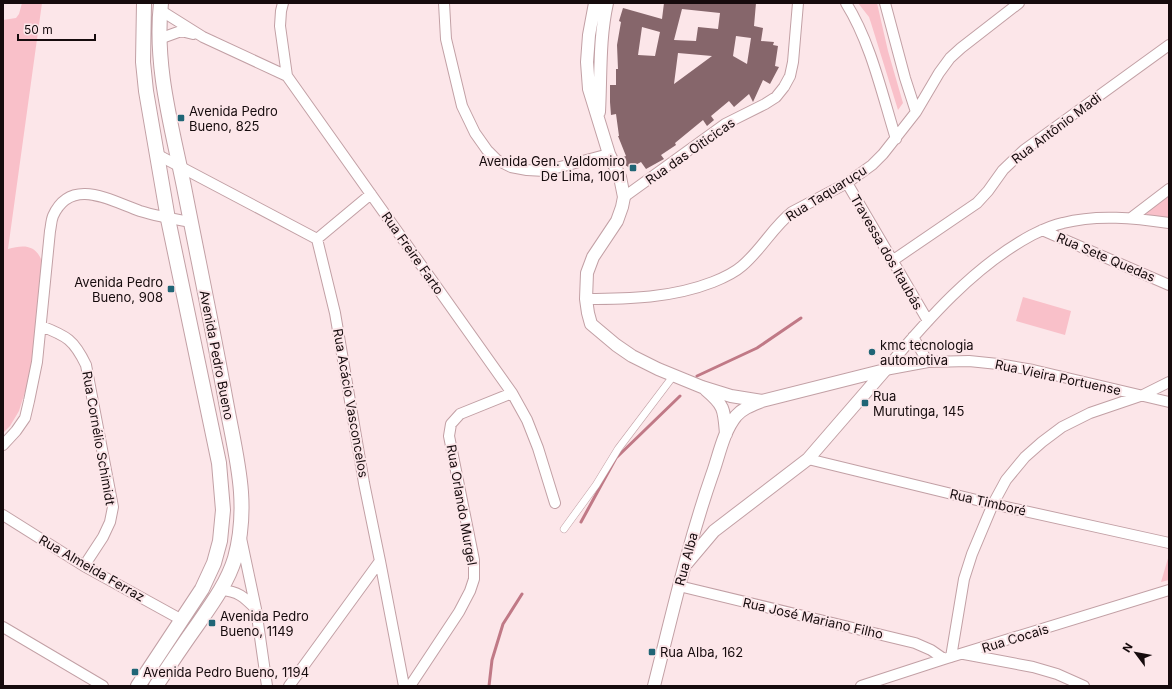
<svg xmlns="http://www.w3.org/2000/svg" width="1172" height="689" font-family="Inter,sans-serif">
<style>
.green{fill:#f9c0c9}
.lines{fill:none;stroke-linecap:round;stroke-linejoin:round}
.stream{stroke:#c07986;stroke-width:3}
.building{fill:#86666b;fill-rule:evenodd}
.pedestrian-casing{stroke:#c2a0a5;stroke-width:8}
.minor-casing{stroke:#c2a0a5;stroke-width:12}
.tertiary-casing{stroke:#c2a0a5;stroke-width:14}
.secondary-casing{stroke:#c2a0a5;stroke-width:16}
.pedestrian{stroke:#fff;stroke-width:7}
.minor{stroke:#fff;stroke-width:10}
.tertiary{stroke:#fff;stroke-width:12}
.secondary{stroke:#fff;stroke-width:14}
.poi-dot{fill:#206576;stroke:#fce6e9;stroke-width:1.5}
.labels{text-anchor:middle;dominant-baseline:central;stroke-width:4;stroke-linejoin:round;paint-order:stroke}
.poi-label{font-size:13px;fill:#160b0d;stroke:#fce6e9;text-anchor:start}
.street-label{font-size:13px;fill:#160b0d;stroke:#fce6e9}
</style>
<rect width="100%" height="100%" fill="#fce6e9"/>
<path class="green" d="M22,3H42L8,249C23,245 35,244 42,261L34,363L19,411L10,426L3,433V20L16,18L19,14Z
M858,3H877L888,51L903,103L898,110L871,23L869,17Z
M1169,192V220L1147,216L1146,213L1148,209Z
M1023,297L1071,311L1065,335L1016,321Z
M1169,555V580L1161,582Z"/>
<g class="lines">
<path class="stream" d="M697,376L757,348L801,318
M581,522L616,458L680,396
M489,686L492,660L503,624L522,594"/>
</g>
<path class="building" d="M664,3H756L754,26L763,28L761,41L774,42L773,45L778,46L775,66L779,67L770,84L763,80L753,102L749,94L734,107L729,101L711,116L714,120L707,126L703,120L675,143L676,145L661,155L664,159L646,169L641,162L630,168L625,165L621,158L626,156L618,136H619L616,114L611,115L610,102V85H616V69H618L617,45L621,22L619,21L623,8L662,19ZM682,9L720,13L718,29L698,27L696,41L674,40ZM642,27L660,32L655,56L638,55ZM736,36L751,38L747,64L733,56ZM678,53L712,56L674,84Z"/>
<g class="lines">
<g class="pedestrian-casing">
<path id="pedestrian" d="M564,529L596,485L618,449L674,375"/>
</g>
<g class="minor-casing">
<path id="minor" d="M283,3L281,11L280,26L287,76L512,393L527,420L538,448L555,503
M444,3L446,39L462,106L475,133L487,150L497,160L511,167L527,170L545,171L609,154
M846,3C871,43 882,94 896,139
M885,3L905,78L916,112
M160,10L203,37L287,76
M159,39L181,31L193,34
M158,155L317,239L335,313L364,483L380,561L404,686
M847,183L928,321
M624,197L725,124L765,104L776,97L784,87L790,76L793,62L798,3
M1131,218L1169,189
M1042,230L1169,285
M317,239L371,194
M892,261L977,203L988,191L1003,170L1024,150L1169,45
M586,299C629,299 672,298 713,282C723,278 734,273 742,266C761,250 773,227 792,212L847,183L872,165L883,154L916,112L939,73L950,58L961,48L1019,3
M41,326C67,336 74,340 86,365L113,507L110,522L103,537L84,566
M913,337L928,362
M885,370C927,320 974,266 1032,235C1042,230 1053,225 1063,223C1097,214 1135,218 1169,223
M885,370L928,362L969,361L998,364L1033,370L1169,402
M3,445L16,431L25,418L29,401L37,362L50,231C51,227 51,221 53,216C71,176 111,201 140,211C156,216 173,219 191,222
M808,459L993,504L1169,543
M3,515L84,566L182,620
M241,538L256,609L267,686
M679,586L915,643L931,650L944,659
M221,590C238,591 244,597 256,609
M3,627L103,686
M964,654L1033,667L1057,674L1084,686
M951,657L964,579L972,554L993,504L1006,480L1025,457L1042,442L1062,427L1090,413L1143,395L1169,382
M289,686L380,561
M410,686L459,612L470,591L474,579V560L449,436L451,424L460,414L512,393
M861,686L944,659L1169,590"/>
</g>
<g class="tertiary-casing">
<path id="tertiary" d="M595,3L589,35L587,62L589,89L609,154L620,177L624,197L622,207L617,221L593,257L587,273L586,299L588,313L591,324L616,345L632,356L658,369L702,387L731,396L762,401
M599,112C601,75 599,39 607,3
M706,390C725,406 724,410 726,434
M687,563L714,531L808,459L885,370
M654,686C672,615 688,544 712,475C719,456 723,432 736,416C743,408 752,405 762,401L885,370"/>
</g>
<g class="secondary-casing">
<path id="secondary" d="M138,686L202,589L214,563L220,541L223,510L219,463L168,219L146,91L143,62L144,3
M156,686C170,664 185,642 200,621C214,601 228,581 235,558C250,503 236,457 226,402C213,330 198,259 184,187C172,127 154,66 161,3"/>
</g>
<use href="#pedestrian" class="pedestrian"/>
<use href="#minor" class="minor"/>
<use href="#tertiary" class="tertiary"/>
<use href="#secondary" class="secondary"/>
</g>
<g class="poi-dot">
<rect x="177" y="114" width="8" height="8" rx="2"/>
<rect x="629" y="164" width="8" height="8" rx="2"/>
<rect x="167" y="285" width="8" height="8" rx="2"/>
<circle cx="872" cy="352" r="4"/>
<rect x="861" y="399" width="8" height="8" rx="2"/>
<rect x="208" y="619" width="8" height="8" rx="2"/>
<rect x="648" y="648" width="8" height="8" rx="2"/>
<rect x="131" y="668" width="8" height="8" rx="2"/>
</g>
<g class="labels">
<g class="poi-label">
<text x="189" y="111">Avenida Pedro<tspan x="189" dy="15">Bueno, 825</tspan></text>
<text x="625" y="161" text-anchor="end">Avenida Gen. Valdomiro<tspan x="625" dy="15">De Lima, 1001</tspan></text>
<text x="163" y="282" text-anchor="end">Avenida Pedro<tspan x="163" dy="15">Bueno, 908</tspan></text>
<text x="880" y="345">kmc tecnologia<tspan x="880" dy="15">automotiva</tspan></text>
<text x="873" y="396">Rua<tspan x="873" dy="15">Murutinga, 145</tspan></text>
<text x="220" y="616">Avenida Pedro<tspan x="220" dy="15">Bueno, 1149</tspan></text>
<text x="660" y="652">Rua Alba, 162</text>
<text x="143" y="672">Avenida Pedro Bueno, 1194</text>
</g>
<g class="street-label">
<text transform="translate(1056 128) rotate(-37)">Rua Antônio Madi</text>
<text transform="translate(690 151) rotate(-35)">Rua das Oiticicas</text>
<text transform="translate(826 193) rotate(-32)">Rua Taquaruçu</text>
<text transform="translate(887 252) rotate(60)">Travessa dos Itaubás</text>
<text transform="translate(413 253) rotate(55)">Rua Freire Farto</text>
<text transform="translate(1106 257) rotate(23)">Rua Sete Quedas</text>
<text transform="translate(217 355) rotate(79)">Avenida Pedro Bueno</text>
<text transform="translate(1058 377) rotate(12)">Rua Vieira Portuense</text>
<text transform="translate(351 403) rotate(80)">Rua Acácio Vasconcelos</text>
<text transform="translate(99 438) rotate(80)">Rua Cornélio Schimidt</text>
<text transform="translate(988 502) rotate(13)">Rua Timboré</text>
<text transform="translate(462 505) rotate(80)">Rua Orlando Murgel</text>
<text transform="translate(686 559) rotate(-75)">Rua Alba</text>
<text transform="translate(92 568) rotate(30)">Rua Almeida Ferraz</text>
<text transform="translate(813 618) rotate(13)">Rua José Mariano Filho</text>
<text transform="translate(1015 638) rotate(-17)">Rua Cocais</text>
</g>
</g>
<rect width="1172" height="689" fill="none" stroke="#160b0d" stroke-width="8"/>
<g transform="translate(1136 653) rotate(302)" stroke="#fce6e9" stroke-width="3" paint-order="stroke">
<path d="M0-3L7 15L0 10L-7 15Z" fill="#160b0d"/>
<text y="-6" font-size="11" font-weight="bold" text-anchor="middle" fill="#160b0d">N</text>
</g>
<path d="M18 34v6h77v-6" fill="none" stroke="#160b0d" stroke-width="2"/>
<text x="24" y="34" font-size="12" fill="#160b0d" stroke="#fce6e9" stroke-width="3" paint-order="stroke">50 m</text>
</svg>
